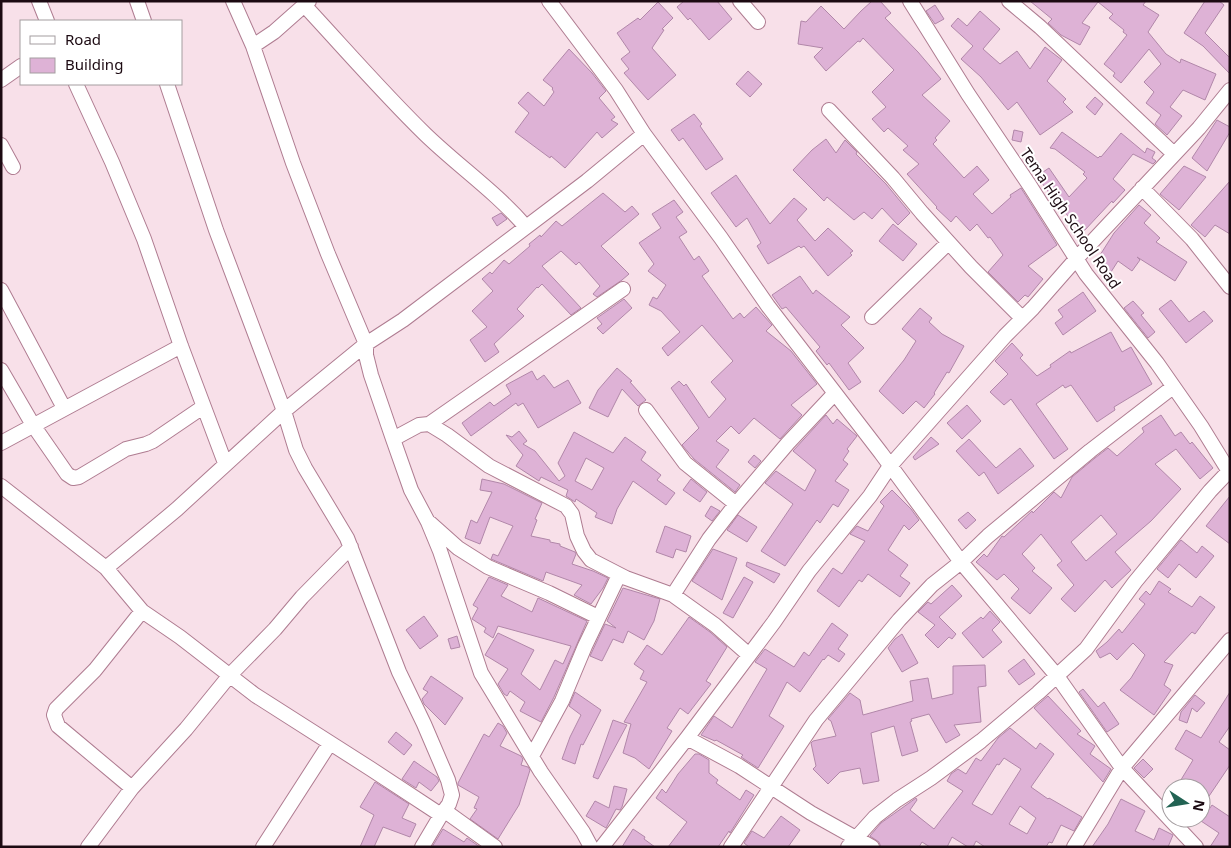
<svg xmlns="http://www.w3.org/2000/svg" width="1231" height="848" font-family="'Noto Sans',sans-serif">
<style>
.building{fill:#deb2d6;stroke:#b187a9;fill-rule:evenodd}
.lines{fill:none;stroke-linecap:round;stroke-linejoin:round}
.street-casing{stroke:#af7c91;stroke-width:16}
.street{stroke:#fff;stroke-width:14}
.labels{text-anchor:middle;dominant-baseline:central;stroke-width:4;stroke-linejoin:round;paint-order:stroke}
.street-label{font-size:15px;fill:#1c0a12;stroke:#fff}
</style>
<rect width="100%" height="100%" fill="#f8e0e9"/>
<path class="building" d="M684,1H717L732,19L709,40L690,18L688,20L677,7Z
M872,1H880L891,13L885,18L918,52L941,79L922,95L950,121L935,138L937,140L933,144L964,178L977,166L989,180L973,194L992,214L1011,197L1010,195L1021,188L1057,245L1028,266L1043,279L1028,297L1025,295L1018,302L988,272L1003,255L990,237L988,238L977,224L970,231L956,216L951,222L936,208L937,207L907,174L919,164L903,150L908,146L888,128L884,132L872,119L886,107L872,92L894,70L863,38L860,42L858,41L826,71L814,57L823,48L798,44L801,21L806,22L821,6L844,29L861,11Z
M1030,1H1146L1143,5L1159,15L1148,32L1166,54L1180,63L1181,59L1216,74L1205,100L1183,90L1170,107L1182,116L1167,135L1155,124L1161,115L1146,103L1154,92L1144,82L1161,64L1149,49L1121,83L1113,76L1115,73L1104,64L1127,35L1123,32L1124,30L1109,18L1113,14L1098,2L1082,23L1090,27L1080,45L1061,35L1048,23L1052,19Z
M1205,1H1219L1224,5L1205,33L1230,58V74L1203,46L1184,33Z
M658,2L673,18L662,29L664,30L652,48L676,75L648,100L624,73L629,69L621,59L630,52L617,33L638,18L640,20Z
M935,5L944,19L935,24L926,11Z
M980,11L1000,29L983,49L1000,64L1017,51L1030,69L1045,47L1062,60L1047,81L1066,99L1063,102L1073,112L1040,135L1017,102L1008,110L981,77L961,59L973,46L951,26L958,18L967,26Z
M569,49L592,73L606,91L599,98L615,117L611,120L618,124L602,138L597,132L565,168L551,156L550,158L515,132L529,113L518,103L528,92L544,106L554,92L552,89L553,88L543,80Z
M748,71L762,84L750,97L736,84Z
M1095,97L1103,104L1095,115L1086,107Z
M694,114L702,124L700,126L723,159L706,170L683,138L679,141L671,130Z
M1217,120L1230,127V132L1207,171L1192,158Z
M1014,130L1023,132L1021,142L1012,140Z
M1062,132L1098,158L1100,156L1101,157L1121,133L1145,153L1147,148L1155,152L1152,158L1156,161L1153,164L1133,154L1113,179L1125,190L1113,203L1112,201L1084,231L1060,208L1037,176L1049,168L1069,197L1087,178L1083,174L1085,172L1055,149L1050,148Z
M826,139L836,153L845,140L857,152L856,154L886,184L910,213L898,225L882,208L872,219L864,212L854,220L827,197L824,201L793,170L812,150Z
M1184,166L1206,177L1179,210L1160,194Z
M736,175L770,224L794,198L807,209L797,220L815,241L828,228L853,251L850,253L852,255L828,276L804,246L801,248L799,246L768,264L757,246L761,243L747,218L736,227L711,193Z
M1230,181V234L1215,225L1205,237L1191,225Z
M603,193L625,212L632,206L639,214L601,246L629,274L622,280L597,297L593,294L600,286L579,262L576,265L561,251L542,266L581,308L571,315L542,284L538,288L537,287L517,309L524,316L494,344L499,352L485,362L470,340L487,327L472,311L493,291L482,279L490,272L492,274L504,260L509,264L530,246L529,244L540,235L541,237L556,221L562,226Z
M674,200L683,212L676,217L687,232L679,237L694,260L699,256L709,271L702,276L733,319L740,313L744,318L756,307L772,325L766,331L791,351L817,384L791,405L802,415L780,439L754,418L739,434L731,426L716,441L729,450L716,467L740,485L735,492L694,459L682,445L699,428L671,388L679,381L684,386L686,384L709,418L726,399L711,382L733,361L702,325L668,356L662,348L680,332L661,311L649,305L653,297L657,299L666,285L648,271L654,264L639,243L661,228L652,214Z
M1139,205L1151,215L1144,223L1160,238L1156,242L1187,262L1175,281L1137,257L1140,260L1132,271L1118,261L1111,272L1095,263L1114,233Z
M501,213L507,219L497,226L492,218Z
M893,224L917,244L903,261L879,241Z
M800,276L813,294L816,290L850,317L841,325L864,348L848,363L861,382L849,390L829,363L827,365L816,351L820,347L786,307L782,309L772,295Z
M1083,292L1096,311L1063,335L1055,323L1063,317L1058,310Z
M624,299L632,308L603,334L597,328L602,324L597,318Z
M1171,300L1189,322L1204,311L1213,321L1186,343L1159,309Z
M1133,301L1144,313L1141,315L1155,332L1148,338L1124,308Z
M920,308L932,318L929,322L942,334L964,346L949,373L947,372L934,393L935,394L924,408L916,401L903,414L879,391L904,360L916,341L902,329Z
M1111,332L1122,352L1131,347L1152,384L1114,407L1115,410L1097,422L1071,385L1065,388L1063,385L1036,404L1068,449L1054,459L1011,399L1004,405L990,392L1008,374L995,361L1012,343L1023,355L1020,358L1037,376L1051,367L1050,365L1070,351L1071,353Z
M617,368L632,381L630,382L646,400L638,406L622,389L608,417L589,408L598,390Z
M532,371L537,380L544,375L554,388L568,380L581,403L538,428L523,403L518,406L516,403L471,436L462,423L490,402L494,406L511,394L506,385Z
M967,405L981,421L962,439L947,423Z
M826,415L833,424L837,419L857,436L847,449L849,451L843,460L848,464L835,481L849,490L838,507L833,504L820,523L817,520L785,566L761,551L793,504L765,483L776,471L805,491L816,470L793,451Z
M1161,415L1175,436L1181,432L1190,444L1192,442L1213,468L1200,479L1176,449L1155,464L1181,489L1151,521L1115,552L1131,570L1112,588L1105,580L1075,612L1061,599L1074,585L1057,565L1062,561L1041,534L1022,554L1035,568L1032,571L1052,588L1030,614L1011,598L1019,589L1004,574L997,580L976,562L984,554L987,557L1002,536L1004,537L1032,511L1033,513L1054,492L1061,498L1072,477L1095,458L1108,448L1117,456L1144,432L1142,428ZM1101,515L1117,534L1086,561L1071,542Z
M519,431L527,441L523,444L535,451L559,481L565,476L558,463L574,432L613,453L625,437L646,452L641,460L661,475L657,480L675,493L666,505L633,481L617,509L612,524L595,517L597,513L576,499L575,502L566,496L568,490L541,477L539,481L516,466L523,455L506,435L512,437ZM586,458L604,468L592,490L575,481Z
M931,437L939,444L915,460L913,457Z
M969,439L996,468L1020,448L1034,466L998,494L984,472L979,476L956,451Z
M754,455L761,461L755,468L748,462Z
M482,479L504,484L542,503L535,519L537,520L531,536L550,540V542L560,544V546L575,552L576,554L572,564L593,571L608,578L603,588L591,604L574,595L582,585L546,572L543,581L491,559L493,554L498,556L513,526L490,517L480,544L465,538L471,520L477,523L492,492L480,490Z
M691,479L707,492L700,502L683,490Z
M892,490L911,509L919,520L909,530L904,525L888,550L908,565L900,576L910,583L900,597L868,574L862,582L859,580L839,607L817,591L833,568L842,574L865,541L850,534L857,526L868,531L884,506L880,502Z
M1230,496V544L1206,526Z
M711,506L720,511L712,521L705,516Z
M968,512L976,520L966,529L958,520Z
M738,515L757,527L747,542L727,530Z
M665,526L691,536L686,552L676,549L673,558L656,552Z
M1181,540L1197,553L1202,546L1214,556L1196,578L1179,564L1168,578L1157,569Z
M713,549L737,558L722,600L692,581Z
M747,562L780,574L774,583L746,566Z
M489,577L508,585L501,596L532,612L538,598L587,621L554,697L541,722L520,711L525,702L510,691L507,696L504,694L498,684L508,669L485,655L498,633L534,650L521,674L540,690L555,660L563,664L571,646L498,626L493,638L484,632L486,628L472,619L478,608L473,605Z
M744,577L753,582L733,618L723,613Z
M1159,581L1171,589L1168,592L1192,607L1200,596L1215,607L1195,634L1192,632L1164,662L1173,665L1164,685L1171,690L1154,715L1120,690L1131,678L1145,655L1133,643L1117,660L1110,653L1100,658L1096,651L1107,642L1119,629L1122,633L1145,604L1139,599L1146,591L1150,595Z
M952,585L962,596L939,617L956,634L952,639L949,637L938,648L925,635L935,625L918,612L928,602L931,604Z
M623,588L660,599L654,621L644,640L628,631L623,643L613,639L602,661L590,656L605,624L616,628L607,621Z
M990,611L1000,622L992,630L1002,642L983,658L962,633L981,617L983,619Z
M424,616L438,636L420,649L406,630Z
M689,617L710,632L727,647L706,681L711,684L688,714L680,708L667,728L672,731L649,769L635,758L623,753L631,724L624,722L647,682L640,679L644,671L634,664L647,645L662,655Z
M832,623L848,635L838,649L845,654L839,662L828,655L824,660L823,659L800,692L787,682L769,716L784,726L758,768L741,757L743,755L716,740L715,741L701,735L714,716L732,728L767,669L755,662L765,649L794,667L804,652L809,656Z
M902,634L918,663L902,672L888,648L895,639Z
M457,636L460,647L451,649L448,639Z
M1024,659L1035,674L1019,685L1008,671Z
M985,665L986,686L978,687L981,722L954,725L960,735L946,743L929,714L911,719L912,721L910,722L918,751L902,756L894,726L871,733L879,781L863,784L860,768L840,772L828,784L813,769L816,766L811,743L813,741L836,736L831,721L828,719L850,693L860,700L863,715L913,701L910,681L928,678L932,699L953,694V666Z
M431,676L463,698L445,725L424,704L422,699L428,692L423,689Z
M1083,689L1098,707L1104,702L1119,724L1107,732L1079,692Z
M575,692L601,710L583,745L581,744L575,764L562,759L570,737L581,715L569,706Z
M1230,692V726L1219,742L1230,750V765L1201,808V788H1176L1193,760L1175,749L1186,730L1201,738Z
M1195,695L1205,703L1197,712L1192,708L1187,723L1179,720L1181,712Z
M1048,696L1081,731L1077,734L1095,746L1090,754L1111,769L1103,782L1034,708Z
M613,720L627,725L598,779L593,777Z
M498,723L503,726L507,733L500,746L521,756L523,759L521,765L528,767L530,770L519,805L498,839L470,819L477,809L474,808L479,797L458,785V783L484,734L489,737Z
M1010,728L1036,749L1040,743L1054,754L1031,787L1048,799L1049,798L1082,817L1074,831L1061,825L1052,843L1049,842L1046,847H985L976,841L973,847H968L952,837L947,847H930L922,842L919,847H881L879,842L870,836L881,823L916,798L917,800L910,810L934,829L963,791L947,781L951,774L958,769L966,774L976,758L981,761L998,738ZM1004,758L1021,769L992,815L972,804L997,764L999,765ZM1020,806L1036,818L1027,834L1009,824Z
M396,732L412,745L404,755L388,742Z
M695,754H699L709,760V773L718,780L716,783L740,800L746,790L754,795L730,833L729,831L718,847H668L687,822L656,798L662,789L666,793L678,774Z
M1143,759L1153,769L1144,778L1134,768Z
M414,761L437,777L439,781L431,791L419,782L416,788L402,779Z
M375,782L409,804L402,818L416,824L410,837L383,827L374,847H360L374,815L360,807Z
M614,786L627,789L622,807L620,810L616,809L606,828L586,816L595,801L609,808Z
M1121,799L1145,811L1135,831L1154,840L1159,828L1173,835L1168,847H1092L1108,824Z
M1212,805L1230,817V847H1210L1219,833L1201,821Z
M781,816L800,830L788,847H749L744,843L752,831L764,838Z
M443,829L464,842L467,838L480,847H432Z
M633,829L645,837L644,839L655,847H622Z"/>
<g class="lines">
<g class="street-casing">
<path id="street" d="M39,1L47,21
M137,1L144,21
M233,1L253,46L293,163L328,254L366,344V355L371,375L393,439L411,490L428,522L440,551L481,673L541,772L583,832L591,847
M549,1L616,90L644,134L721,238L768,306L881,453L961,562L1057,676L1122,768L1196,847
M740,1L758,22
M910,1L968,94L1030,186L1086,274L1157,363L1201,426L1230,473
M1009,1L1040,27L1174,154
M305,6C344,48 383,93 425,134C458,166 496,192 526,227
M253,46L274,32L309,1
M1,80L21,66
M76,84L112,162L144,239L181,346L225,463
M167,84L216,230L284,411L296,450L305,468L347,538L399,672L424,724L448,780L452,795L449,804L441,815L422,847
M829,110L893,178L922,213L971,267L1022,318
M1,145L13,167
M1142,188L1192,239L1230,287
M1,290L64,408
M872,317L948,243
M1,370L33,425L67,474L73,478L79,477L126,449L146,444L153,441L203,407
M646,410L685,463L736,504
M429,424L447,435L489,466L566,506L572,514L577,536L584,551L591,560L626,578L673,595L715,625L749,655
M393,439L419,425L429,424L623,289
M1,443L181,346
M1,486L106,568L142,611L180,637L255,695L371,769L441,815
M430,523L458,548L488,567L549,593L598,617
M106,568L177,509L284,411L366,344L403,320L587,181L644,134
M673,595L709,539L736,504L788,443L835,393
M687,738L739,766L811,813L872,847
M532,756L562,701L585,646L619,575
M132,788L58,726L54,715L56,709L95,670L142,611
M445,811L495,847
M88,847L132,788L186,729L230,675L275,629L302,597L351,547
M263,847L330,743
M602,847L687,738L774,622L809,571L870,496L890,466L1005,336L1033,308L1076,259L1199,128L1230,90
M731,847L816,720L899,620L932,585L961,562L988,536L1090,451L1173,387
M848,847L875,817L897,800L931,778L981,741L1038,693L1086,649L1135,582L1210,491L1229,471
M1074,847L1122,768L1230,640"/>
</g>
<use href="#street" class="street"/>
</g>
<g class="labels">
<g class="street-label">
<text transform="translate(1071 218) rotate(56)">Tema High School Road</text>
</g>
</g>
<rect width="1231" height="848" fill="none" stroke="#1c0a12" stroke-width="5"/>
<rect x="20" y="20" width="162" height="65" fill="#ffffff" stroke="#a49da0"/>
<rect x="30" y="36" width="25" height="8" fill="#ffffff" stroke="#a49da0"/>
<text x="65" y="45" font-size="15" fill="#1c0a12">Road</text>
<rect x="30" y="58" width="25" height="15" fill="#deb2d6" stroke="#a49da0"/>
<text x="65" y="70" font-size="15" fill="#1c0a12">Building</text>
<g transform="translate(1186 803) rotate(102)"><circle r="24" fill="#ffffff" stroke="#a49da0"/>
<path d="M0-4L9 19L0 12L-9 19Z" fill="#226353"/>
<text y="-8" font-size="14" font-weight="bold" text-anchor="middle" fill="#1c0a12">N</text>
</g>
</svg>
